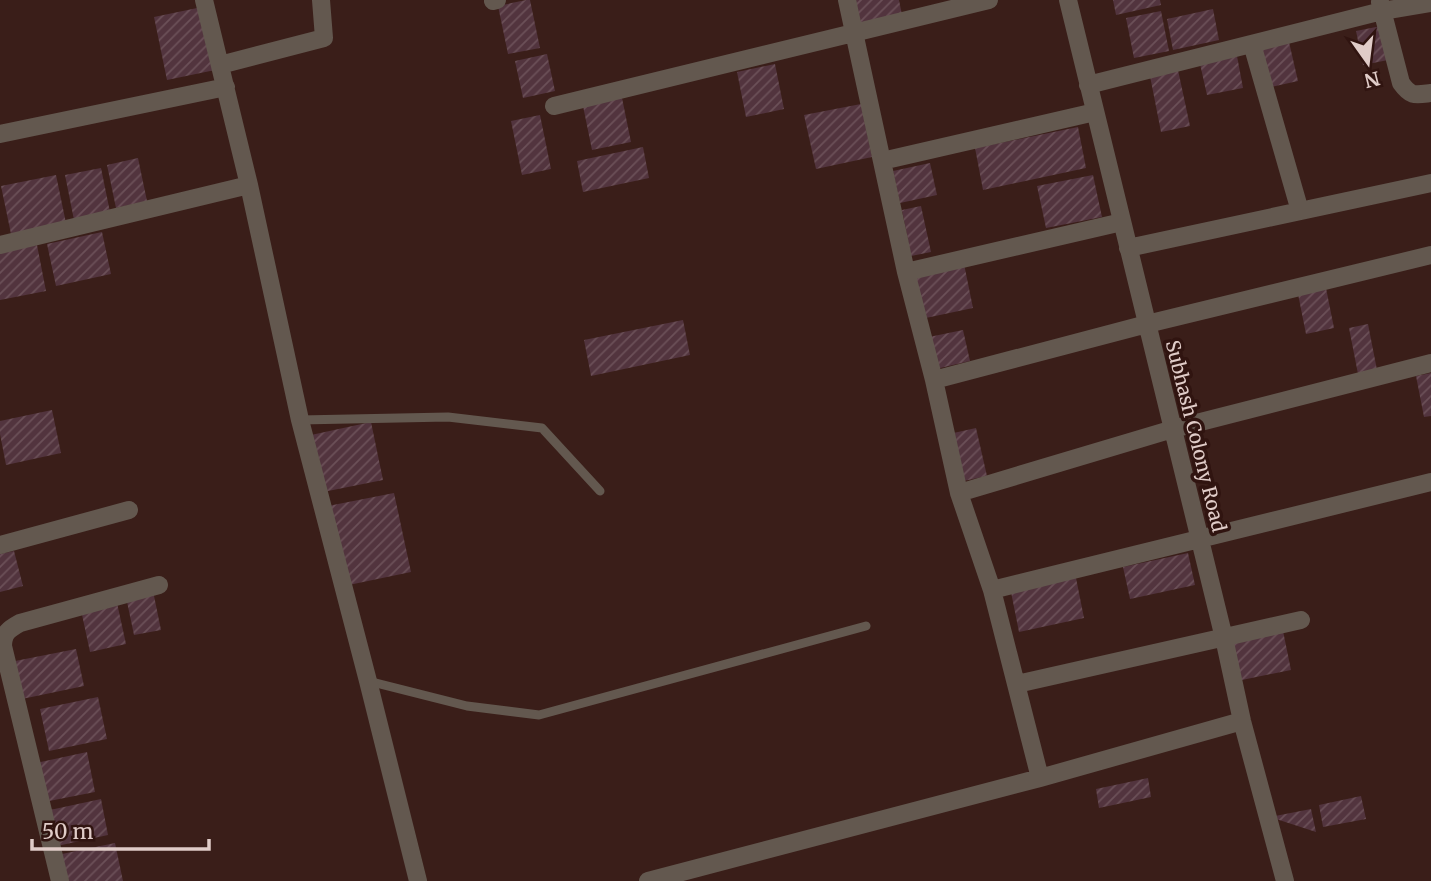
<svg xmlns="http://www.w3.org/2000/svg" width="1431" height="881" font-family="Merriweather,serif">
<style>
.building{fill:url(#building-hatch)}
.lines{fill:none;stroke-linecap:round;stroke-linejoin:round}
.lane{stroke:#63584f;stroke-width:9}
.street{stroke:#63584f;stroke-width:18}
.labels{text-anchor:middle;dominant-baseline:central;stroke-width:7;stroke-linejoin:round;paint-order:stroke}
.street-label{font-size:19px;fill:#e0ccc8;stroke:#301410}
</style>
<defs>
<pattern id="building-hatch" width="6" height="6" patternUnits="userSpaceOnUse" patternTransform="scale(1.75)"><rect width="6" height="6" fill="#52343e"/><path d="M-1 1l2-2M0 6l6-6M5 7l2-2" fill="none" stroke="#6b5058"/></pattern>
</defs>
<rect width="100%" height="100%" fill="#3a1e19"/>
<path class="building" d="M526,0H530L540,48L508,54L498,6Z
M853,0H899L902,15L858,25Z
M1113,0H1160L1161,5L1116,15Z
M202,7L215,70L167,80L154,17Z
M1213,9L1219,40L1173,50L1167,19Z
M1161,11L1169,51L1134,58L1126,18Z
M1381,26L1388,60L1363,65L1356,31Z
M1289,42L1298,81L1266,88L1258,49Z
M547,54L555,91L523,98L515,61Z
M1237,56L1243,88L1207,95L1200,64Z
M775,64L784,109L746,117L737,72Z
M1178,70L1190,126L1161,132L1150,76Z
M622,98L631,142L592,150L583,106Z
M861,104L872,157L816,169L804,115Z
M540,115L551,169L522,175L511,121Z
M1078,127L1086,168L983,190L975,148Z
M643,147L649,178L583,192L577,161Z
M138,158L147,201L116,208L107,165Z
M930,163L937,195L900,203L893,171Z
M101,168L110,212L74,220L65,175Z
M56,175L66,223L11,234L1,186Z
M1093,175L1102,217L1046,228L1037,186Z
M921,206L931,252L911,256L902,210Z
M102,232L111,274L56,286L47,244Z
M37,245L46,291L0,300V252Z
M964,264L973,308L921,319L912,275Z
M1326,288L1334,328L1306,334L1298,294Z
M683,320L690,355L591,376L584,340Z
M1368,324L1377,370L1358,374L1349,328Z
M963,330L970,361L936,369L929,337Z
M1431,373V416L1424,417L1416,376Z
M52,410L61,453L6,465L0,434V421Z
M371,422L383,480L323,492L311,435Z
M976,428L987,476L959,482L949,434Z
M394,493L411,572L344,586L328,506Z
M14,551L23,586L0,592V554Z
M1188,553L1195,585L1130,599L1123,567Z
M1075,573L1084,618L1019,632L1010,587Z
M153,591L161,630L134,635L126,597Z
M117,603L126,644L90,652L81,610Z
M1283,631L1291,670L1237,681L1229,642Z
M76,649L84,686L22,699L15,661Z
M98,697L107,739L49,751L40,709Z
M87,752L95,792L44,802L36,763Z
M1148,778L1151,797L1099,808L1096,789Z
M1361,796L1366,819L1323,827L1319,805Z
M101,799L108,835L57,846L50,810Z
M1311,809L1316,832L1270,817Z
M115,843L123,881H63L57,855Z"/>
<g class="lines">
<path class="lane" d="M300,420L448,417L542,428L600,491
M368,681L467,706L539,715L866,626"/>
<path class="street" d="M204,0L249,185L300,420L368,681L418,881
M847,0L906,272L934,380L959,493L992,590L1040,778
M1068,0L1224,638L1242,721L1285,881
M493,1L497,0
M1380,2L1401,83C1411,97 1415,95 1431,93
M1252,44L1300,211
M220,65L324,38L321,0
M1088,85L1382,11L1431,3
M554,106L989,0
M0,134L226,87
M882,161L1095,112
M0,245L249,185
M1128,248L1431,183
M906,272L1122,222
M934,380L1147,324L1431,255
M959,493L1173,429L1431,363
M0,545L129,510
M992,590L1431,482
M1017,684L1301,620
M60,881L3,646C3,633 9,629 20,623L159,585
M648,881L1040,778L1242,721"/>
</g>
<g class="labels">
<g class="street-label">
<text transform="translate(1196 436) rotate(76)">Subhash Colony Road</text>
</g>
</g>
<g transform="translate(1368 63) rotate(166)" stroke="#301410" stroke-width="5" paint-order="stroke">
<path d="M0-5L12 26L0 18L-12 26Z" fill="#e0ccc8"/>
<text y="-10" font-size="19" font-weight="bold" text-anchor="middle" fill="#e0ccc8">N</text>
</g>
<path d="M32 839v10h177v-10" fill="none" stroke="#e0ccc8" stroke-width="3.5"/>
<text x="42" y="839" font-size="21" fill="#e0ccc8" stroke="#301410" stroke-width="5" paint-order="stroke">50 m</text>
</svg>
